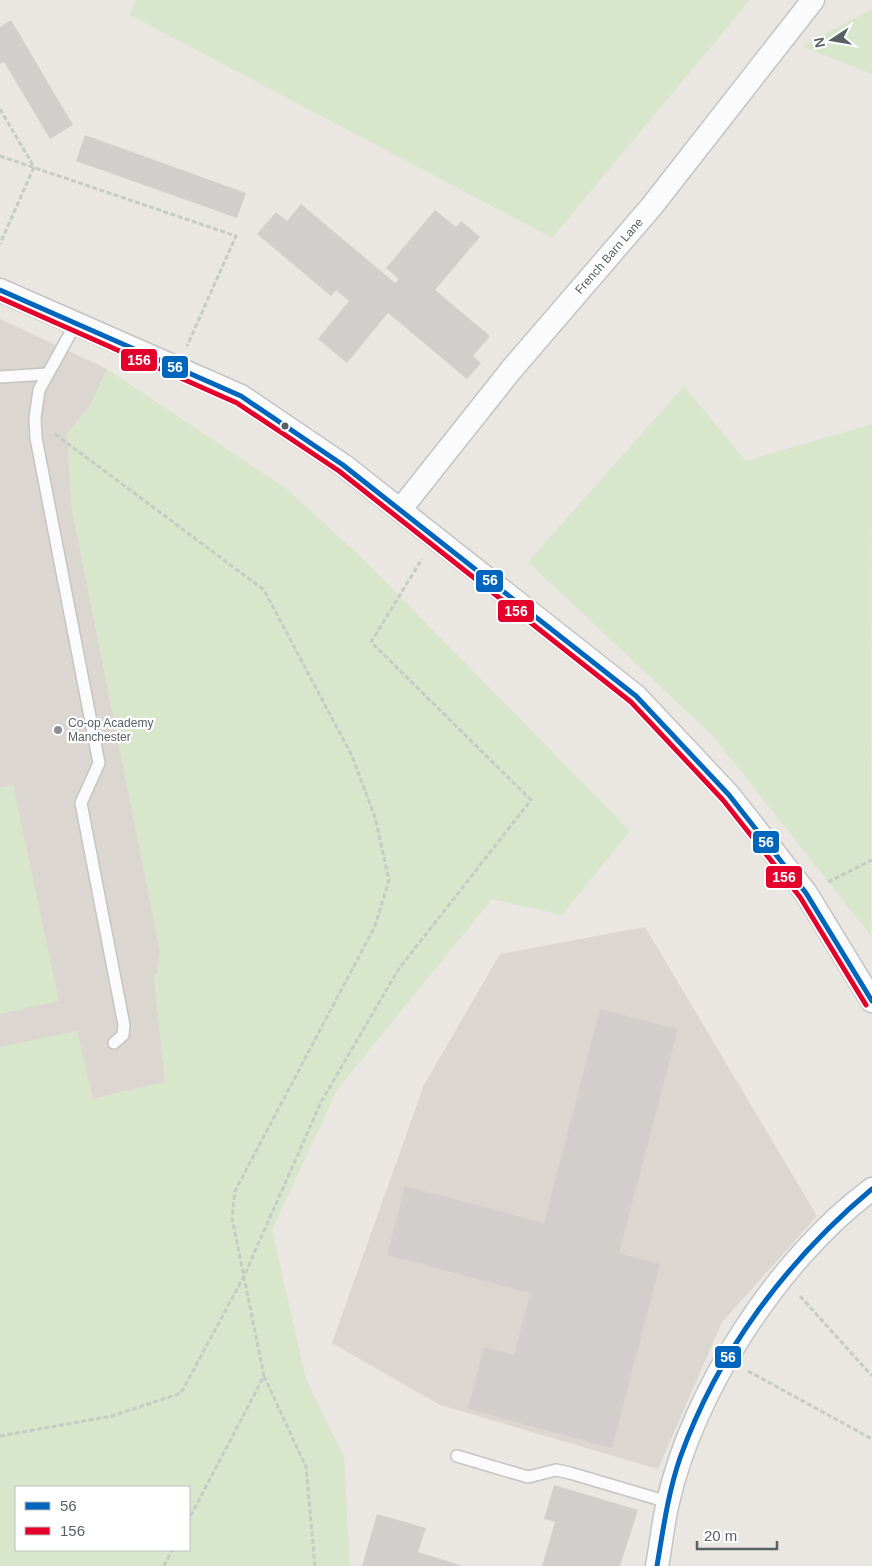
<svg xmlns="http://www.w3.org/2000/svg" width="872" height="1566" font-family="Arial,sans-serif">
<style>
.education{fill:#dcd6d1}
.green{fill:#d8e6cc;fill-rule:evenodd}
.building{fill:#d1cecc}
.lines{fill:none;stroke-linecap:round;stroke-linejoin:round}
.lane-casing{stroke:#c4c4c2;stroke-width:14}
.street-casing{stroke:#c4c4c2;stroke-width:25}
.path{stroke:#c5ccc5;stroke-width:3;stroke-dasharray:5 2.5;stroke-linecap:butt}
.lane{stroke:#fcfbfb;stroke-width:11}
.street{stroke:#fcfbfb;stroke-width:22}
.bus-1-casing{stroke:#fff;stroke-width:9}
.bus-2-casing{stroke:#fff;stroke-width:9}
.bus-1{stroke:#0065bd;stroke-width:5}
.bus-2{stroke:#e4002b;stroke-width:5}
.bus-dot{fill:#586062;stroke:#fff;stroke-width:2}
.poi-dot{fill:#8b8f8f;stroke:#fff;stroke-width:2}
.labels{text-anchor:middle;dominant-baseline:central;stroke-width:4.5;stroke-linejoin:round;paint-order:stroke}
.street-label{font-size:12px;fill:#586062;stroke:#fff}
.poi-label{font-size:12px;fill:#586062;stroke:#fff;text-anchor:start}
.line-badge{stroke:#fff;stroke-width:2}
.badge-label{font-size:14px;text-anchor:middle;font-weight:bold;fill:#fff}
</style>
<rect width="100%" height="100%" fill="#eae6e2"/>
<path class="education" d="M0,319L107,369L91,404L67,434L72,509L160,951L158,973L154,976L165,1082L93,1099L0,1397Z
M645,927L817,1216L722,1322L658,1469L440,1405L332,1343L424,1085L500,954Z"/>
<path class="green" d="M136,0H750L552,238L130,15Z
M872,9V74L802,46Z
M107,369L288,490L362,558L630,831L562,915L492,899L337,1090L272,1230L306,1379L344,1456L350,1566H0V1047L77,1031L93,1099L165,1082L154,976L158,972L160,951L72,509L67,434L91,404ZM16,1487H189V1550H16Z
M684,386L746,461L872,424L871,936L713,736L528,562Z
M13,785L59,1001L0,1014V788Z"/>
<path class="building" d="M11,20L73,125L50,139L4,62L0,64V27Z
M85,135L246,193L237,218L76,161Z
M301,204L395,283L399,279L386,268L435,210L456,227L461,221L480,237L435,290L490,336L473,356L481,363L467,379L388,313L347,363L318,339L349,301L336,290L331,296L257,234L276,212L287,221Z
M600,1009L678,1029L619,1253L660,1264L612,1448L468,1409L484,1347L514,1355L530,1293L387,1255L405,1186L544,1223Z
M554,1485L638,1510L620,1566H542L555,1522L544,1519Z
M377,1514L426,1528L418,1552L463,1566H362Z"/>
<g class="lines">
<g class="lane-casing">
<path id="lane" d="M76,323L39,390L35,418L36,438L99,763L81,803L124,1025L123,1035L114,1043
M0,377L47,374
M457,1456L528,1477L556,1470L570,1473L668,1502"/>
</g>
<g class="street-casing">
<path id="street" d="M0,290L241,396L343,465L636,696L729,795L806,893L872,1001
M400,510L511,370L652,206L813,0
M657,1566C661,1545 663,1523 668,1502C693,1390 780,1257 872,1189"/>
</g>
<path class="path" d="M0,109L34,167L0,244
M0,156L236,236L187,346
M55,434L264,590L352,756L375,817L389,880L375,926L235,1191L232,1218L264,1376L189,1519
M828,882L872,860
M800,1296L872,1376
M748,1371L872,1439
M264,1376L306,1467L315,1566
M0,1436L112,1416L181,1393L244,1276L321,1102L398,970L531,800L371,642L422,559
M164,1566L172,1550"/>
<use href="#lane" class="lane"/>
<use href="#street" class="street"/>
<g class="bus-1-casing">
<path id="bus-1" d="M0,290L241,396L343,465L636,696L729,795L806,893L872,1001
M657,1566C663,1530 668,1493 680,1458C718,1352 786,1261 872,1189"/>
</g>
<g class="bus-2-casing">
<path id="bus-2" d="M0,298L237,403L339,471L631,702L723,800L800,897L866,1005"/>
</g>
<use href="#bus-1" class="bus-1"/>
<use href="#bus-2" class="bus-2"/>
</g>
<circle class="bus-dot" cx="285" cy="426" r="4.5"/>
<circle class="poi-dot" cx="58" cy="730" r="5"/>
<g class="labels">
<g class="street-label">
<text transform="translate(609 256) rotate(-49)">French Barn Lane</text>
</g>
<g class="poi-label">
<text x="68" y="723">Co-op Academy<tspan x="68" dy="14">Manchester</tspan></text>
</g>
</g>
<g class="line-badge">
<rect x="120" y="348" width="38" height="24" rx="5" fill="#e4002b"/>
<rect x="161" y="355" width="28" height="24" rx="5" fill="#0065bd"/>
<rect x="475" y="569" width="29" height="24" rx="5" fill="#0065bd"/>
<rect x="497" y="599" width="38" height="24" rx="5" fill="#e4002b"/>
<rect x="752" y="830" width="28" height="24" rx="5" fill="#0065bd"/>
<rect x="765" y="865" width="38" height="24" rx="5" fill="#e4002b"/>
<rect x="714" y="1345" width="28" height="24" rx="5" fill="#0065bd"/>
</g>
<g class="badge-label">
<text x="139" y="365">156</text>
<text x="175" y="372">56</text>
<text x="490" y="585">56</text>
<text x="516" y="616">156</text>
<text x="766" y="847">56</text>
<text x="784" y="882">156</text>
<text x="728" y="1362">56</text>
</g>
<rect x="15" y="1486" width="175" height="65" fill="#ffffff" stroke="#bcbfc0"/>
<rect x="25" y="1502" width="25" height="8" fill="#0065bd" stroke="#bcbfc0"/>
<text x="60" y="1511" font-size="15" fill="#586062">56</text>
<rect x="25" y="1527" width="25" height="8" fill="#e4002b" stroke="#bcbfc0"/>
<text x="60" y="1536" font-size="15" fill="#586062">156</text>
<g transform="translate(832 40) rotate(258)" stroke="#ffffff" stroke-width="4" paint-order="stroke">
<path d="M0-4L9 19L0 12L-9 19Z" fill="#586062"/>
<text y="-8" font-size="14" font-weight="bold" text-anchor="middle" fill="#586062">N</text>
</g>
<path d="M697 1541v8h80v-8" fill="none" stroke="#586062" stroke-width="2.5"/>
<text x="704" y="1541" font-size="15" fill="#586062" stroke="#ffffff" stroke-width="4" paint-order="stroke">20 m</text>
</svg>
